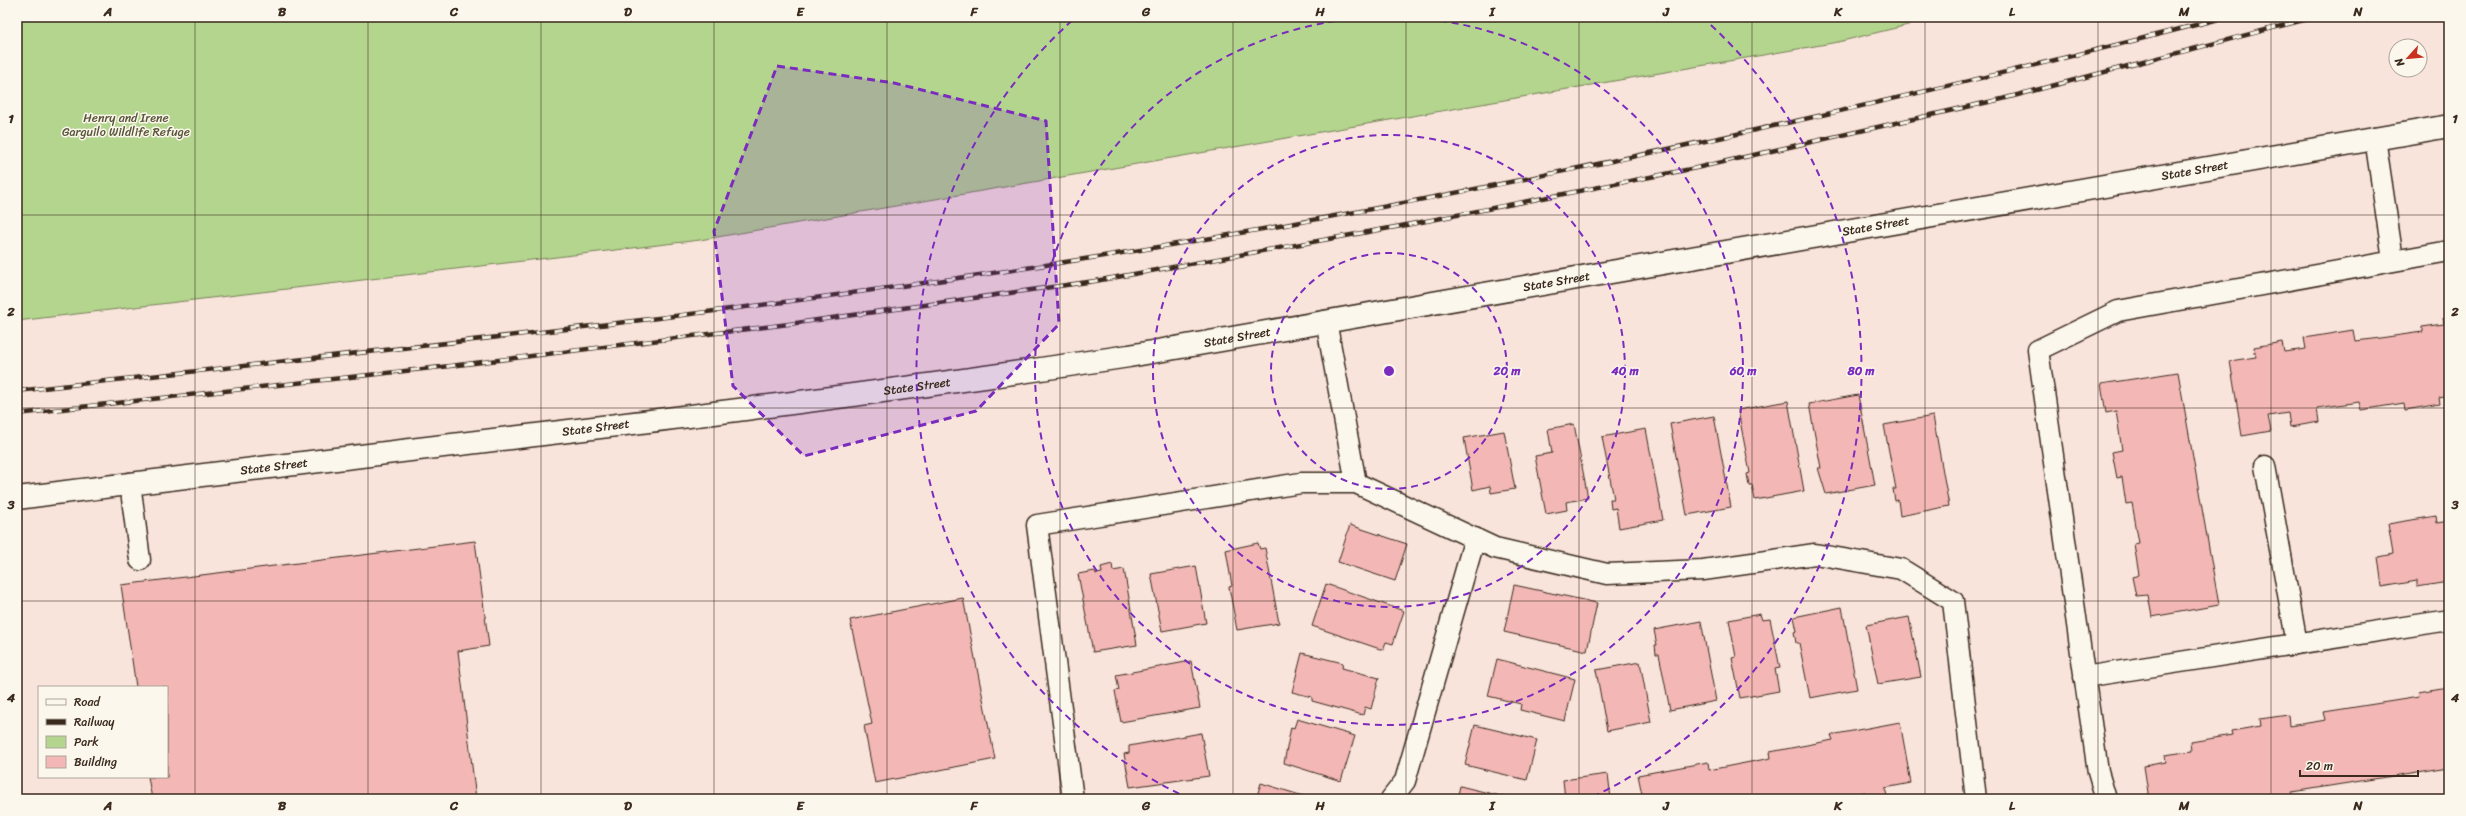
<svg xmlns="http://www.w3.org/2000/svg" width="2466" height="816" font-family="Sriracha,sans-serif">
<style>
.green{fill:#b3d58e;stroke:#778056}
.building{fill:#f3b8b5;stroke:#3b2a1e}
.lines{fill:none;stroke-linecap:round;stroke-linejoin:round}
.lane-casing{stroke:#3b2a1e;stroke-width:23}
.primary-casing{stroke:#3b2a1e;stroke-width:25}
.lane{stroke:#fbf7ec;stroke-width:20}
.primary{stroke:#fbf7ec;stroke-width:22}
.rail-casing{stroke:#3b2a1e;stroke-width:4.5}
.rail{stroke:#fbf7ec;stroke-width:3;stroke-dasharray:9;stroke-linecap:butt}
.marked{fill:#7b2cbf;fill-opacity:0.2;stroke:#7b2cbf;stroke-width:3;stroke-dasharray:8 5;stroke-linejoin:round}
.grid{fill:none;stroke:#3b2a1e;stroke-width:1;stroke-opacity:0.55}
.ring{fill:none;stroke:#7b2cbf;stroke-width:2;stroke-dasharray:7 5}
.labels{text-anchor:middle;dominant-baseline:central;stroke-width:3;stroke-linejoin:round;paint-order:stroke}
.park-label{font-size:12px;fill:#59553a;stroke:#fbf7ec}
.street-label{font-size:12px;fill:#3b2a1e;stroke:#fbf7ec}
.centre{fill:#7b2cbf;stroke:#fbf7ec;stroke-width:2}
.ring-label{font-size:12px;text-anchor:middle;font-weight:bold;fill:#7b2cbf;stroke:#fbf7ec;stroke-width:3;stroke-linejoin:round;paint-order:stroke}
.neatline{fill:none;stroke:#3b2a1e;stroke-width:1.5}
.grid-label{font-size:13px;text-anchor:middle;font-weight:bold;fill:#3b2a1e}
</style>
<rect width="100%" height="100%" fill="#f9e4dc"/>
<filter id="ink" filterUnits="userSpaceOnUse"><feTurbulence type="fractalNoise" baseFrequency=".025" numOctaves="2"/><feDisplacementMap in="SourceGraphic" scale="8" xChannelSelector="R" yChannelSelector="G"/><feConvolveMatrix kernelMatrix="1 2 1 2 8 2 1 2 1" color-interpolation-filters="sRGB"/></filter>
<g filter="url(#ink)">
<path class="green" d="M17,17H1941L1838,42L700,240L17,321Z"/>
<path class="building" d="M2449,317V396L2439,398L2440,404L2405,410L2404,403L2361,410L2359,402L2317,408L2319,422L2290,427L2288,413L2268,416L2271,431L2242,436L2230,361L2256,357L2254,347L2282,342L2284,352L2306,349L2304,338L2353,330L2355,341L2373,339L2422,332V327L2444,324L2443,318Z
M2178,372L2219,605L2152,617L2148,595L2136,596L2132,577L2139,575L2134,544L2139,543L2132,503L2126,504L2122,477L2117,478L2112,452L2122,450L2116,411L2106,413L2101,384Z
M1858,395L1875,485L1826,494L1818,468H1821L1809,404Z
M1788,401L1804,491L1755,500L1752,485H1749L1747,474L1750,473L1738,410Z
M1714,416L1731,507L1687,515L1670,424Z
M1933,416L1949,506L1900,516L1898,500L1895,501L1893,489H1896L1884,425Z
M1574,424L1588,498L1566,502L1567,510L1546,514L1535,456L1552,453L1548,429Z
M1646,429L1663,520L1619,528L1616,508L1611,509L1610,499H1614L1602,437Z
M1504,431L1515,489L1491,493L1490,486L1473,490L1464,438Z
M2436,516L2437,523L2449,521L2448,582L2417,587V581L2382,587L2378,557L2393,554L2388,524Z
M1350,525L1407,544L1395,581L1338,562Z
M475,541L489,646L458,651L476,799H152L148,777H167V687H136L121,585Z
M1258,543L1260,549L1265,548L1279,623L1237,630L1229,587L1232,586L1226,550Z
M1112,564L1113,571L1124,569L1137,645L1093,652L1078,574L1095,571L1096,574L1102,573L1101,567Z
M1196,566L1206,623L1162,631L1151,574Z
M1326,584L1404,611L1393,644L1386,642L1383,650L1312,626Z
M1514,585L1597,603L1587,651L1504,632Z
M963,598L995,759L875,783L864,726L872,724L850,620Z
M1842,607L1857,689L1810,698L1799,643H1796L1794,632L1797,631L1794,617Z
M1760,614L1762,620L1770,619L1780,668L1775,669L1779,691L1740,698L1732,658L1736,657L1729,620Z
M1909,617L1921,677L1878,684L1866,625Z
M1701,621L1716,701L1670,710L1659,654H1656L1655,645H1657L1654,630Z
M1302,653L1343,663L1342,668L1379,678L1371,709L1365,707L1363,715L1312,701V697L1292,692Z
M1497,659L1575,679L1565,721L1520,710L1521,704L1488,696Z
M1191,661L1200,708L1121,722L1115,691L1119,690L1116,675Z
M1640,662L1651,722L1607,731L1596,670Z
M2449,687V767L2292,792L2293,798L2289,799H2149L2144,766L2166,762L2165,755L2192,751L2191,742L2232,735L2231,731L2261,726L2260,719L2288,715L2289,726L2326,720L2324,712L2419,697L2418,692Z
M1297,719L1355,736L1341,781L1284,763L1291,727L1294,728Z
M1900,722L1911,783L1885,788L1887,796L1867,799L1865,792L1844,796L1845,799H1643L1638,775L1708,762L1709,770L1771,758L1770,752L1833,740L1831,735Z
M1475,725L1537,740L1527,780L1465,765Z
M1201,733L1209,776L1130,787L1124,754L1129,753V746Z
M1608,774L1611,799H1565L1563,780Z
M1261,783L1313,799H1256Z
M1460,786L1513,799H1457Z"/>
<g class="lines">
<g class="lane-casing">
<path id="lane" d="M2375,138L2393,260
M1326,321L1356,483
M2265,466L2297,644
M130,483L140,560
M2084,677L2449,620
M1073,799L1037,525L1301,483H1356L1495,548L1607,574L1703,570L1815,554L1901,569L1953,601L1976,799
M1391,799L1405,781L1475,538
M2106,799L2098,772L2038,350L2118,311L2449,251"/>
</g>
<g class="primary-casing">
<g id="primary">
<path id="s1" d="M17,498C388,451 759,412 1129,356L2449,126"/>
</g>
</g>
<use href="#lane" class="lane"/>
<use href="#primary" class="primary"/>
<g class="rail-casing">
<path id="rail" d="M17,391C375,351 735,314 1091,258C1474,197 1852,113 2227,17
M17,414L450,366L789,324L1095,281L1401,226L1696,168L2002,99L2315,17"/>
</g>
<use href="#rail" class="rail"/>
</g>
</g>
<path class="marked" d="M777,66L894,83L1046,121L1059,324L976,411L804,456L733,386L714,231Z"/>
<path class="grid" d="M195,17V799M368,17V799M541,17V799M714,17V799M887,17V799M1060,17V799M1233,17V799M1406,17V799M1579,17V799M1752,17V799M1925,17V799M2098,17V799M2271,17V799M17,215H2449M17,408H2449M17,601H2449"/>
<g class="ring">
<circle cx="1389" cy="371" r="118"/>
<circle cx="1389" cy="371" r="236"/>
<path d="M1392 17A354 354 0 1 1 1386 17"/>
<path d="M1190 799A472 472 0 0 1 1076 17M1702 17A472 472 0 0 1 1588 799"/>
</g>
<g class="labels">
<g class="park-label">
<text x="126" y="118">Henry and Irene<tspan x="126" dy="14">Garguilo Wildlife Refuge</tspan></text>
</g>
<g class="street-label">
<text stroke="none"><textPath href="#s1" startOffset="2203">State Street</textPath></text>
<text stroke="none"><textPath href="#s1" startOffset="1879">State Street</textPath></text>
<text stroke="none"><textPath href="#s1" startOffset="1555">State Street</textPath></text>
<text stroke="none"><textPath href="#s1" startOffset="1231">State Street</textPath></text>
<text stroke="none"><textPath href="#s1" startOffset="907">State Street</textPath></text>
<text stroke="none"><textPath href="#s1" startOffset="583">State Street</textPath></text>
<text stroke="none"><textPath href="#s1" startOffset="259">State Street</textPath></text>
</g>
</g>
<circle cx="1389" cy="371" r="6" class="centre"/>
<g class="ring-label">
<text x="1507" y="375">20 m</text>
<text x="1625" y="375">40 m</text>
<text x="1743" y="375">60 m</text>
<text x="1861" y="375">80 m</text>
</g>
<rect width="2466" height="816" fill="none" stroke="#fbf7ec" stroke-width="44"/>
<rect x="38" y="686" width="130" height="92" fill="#fbf7ec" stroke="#aea59a"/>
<rect x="46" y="699" width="20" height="6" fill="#fbf7ec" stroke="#aea59a"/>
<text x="74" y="706" font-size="12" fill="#3b2a1e">Road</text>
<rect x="46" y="719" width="20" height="6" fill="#3b2a1e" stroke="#aea59a"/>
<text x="74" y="726" font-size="12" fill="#3b2a1e">Railway</text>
<rect x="46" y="736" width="20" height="12" fill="#b3d58e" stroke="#aea59a"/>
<text x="74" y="746" font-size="12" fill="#3b2a1e">Park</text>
<rect x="46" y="756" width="20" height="12" fill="#f3b8b5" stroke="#aea59a"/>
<text x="74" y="766" font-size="12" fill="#3b2a1e">Building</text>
<g transform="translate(2408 58) rotate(243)"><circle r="19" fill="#fbf7ec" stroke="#aea59a"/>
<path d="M0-3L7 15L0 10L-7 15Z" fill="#c8321e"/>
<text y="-6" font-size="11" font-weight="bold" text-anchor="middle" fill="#3b2a1e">N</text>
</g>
<path d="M2300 770v6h118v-6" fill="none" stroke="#3b2a1e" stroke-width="2"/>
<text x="2306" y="770" font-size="12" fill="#3b2a1e" stroke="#fbf7ec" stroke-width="3" paint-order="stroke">20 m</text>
<rect x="22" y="22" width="2422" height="772" class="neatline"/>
<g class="grid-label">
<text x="108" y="16">A</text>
<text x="282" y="16">B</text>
<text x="454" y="16">C</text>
<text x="628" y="16">D</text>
<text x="800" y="16">E</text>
<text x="974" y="16">F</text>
<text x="1146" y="16">G</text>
<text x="1320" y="16">H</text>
<text x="1492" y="16">I</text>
<text x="1666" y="16">J</text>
<text x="1838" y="16">K</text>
<text x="2012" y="16">L</text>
<text x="2184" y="16">M</text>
<text x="2358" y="16">N</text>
<text x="11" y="123">1</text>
<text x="2455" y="123">1</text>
<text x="11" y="316">2</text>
<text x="2455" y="316">2</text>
<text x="11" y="509">3</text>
<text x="2455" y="509">3</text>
<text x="11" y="702">4</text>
<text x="2455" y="702">4</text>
<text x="108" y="810">A</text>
<text x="282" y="810">B</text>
<text x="454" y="810">C</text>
<text x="628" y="810">D</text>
<text x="800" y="810">E</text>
<text x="974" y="810">F</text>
<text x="1146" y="810">G</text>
<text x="1320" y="810">H</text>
<text x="1492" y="810">I</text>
<text x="1666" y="810">J</text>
<text x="1838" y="810">K</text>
<text x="2012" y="810">L</text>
<text x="2184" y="810">M</text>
<text x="2358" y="810">N</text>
</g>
</svg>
